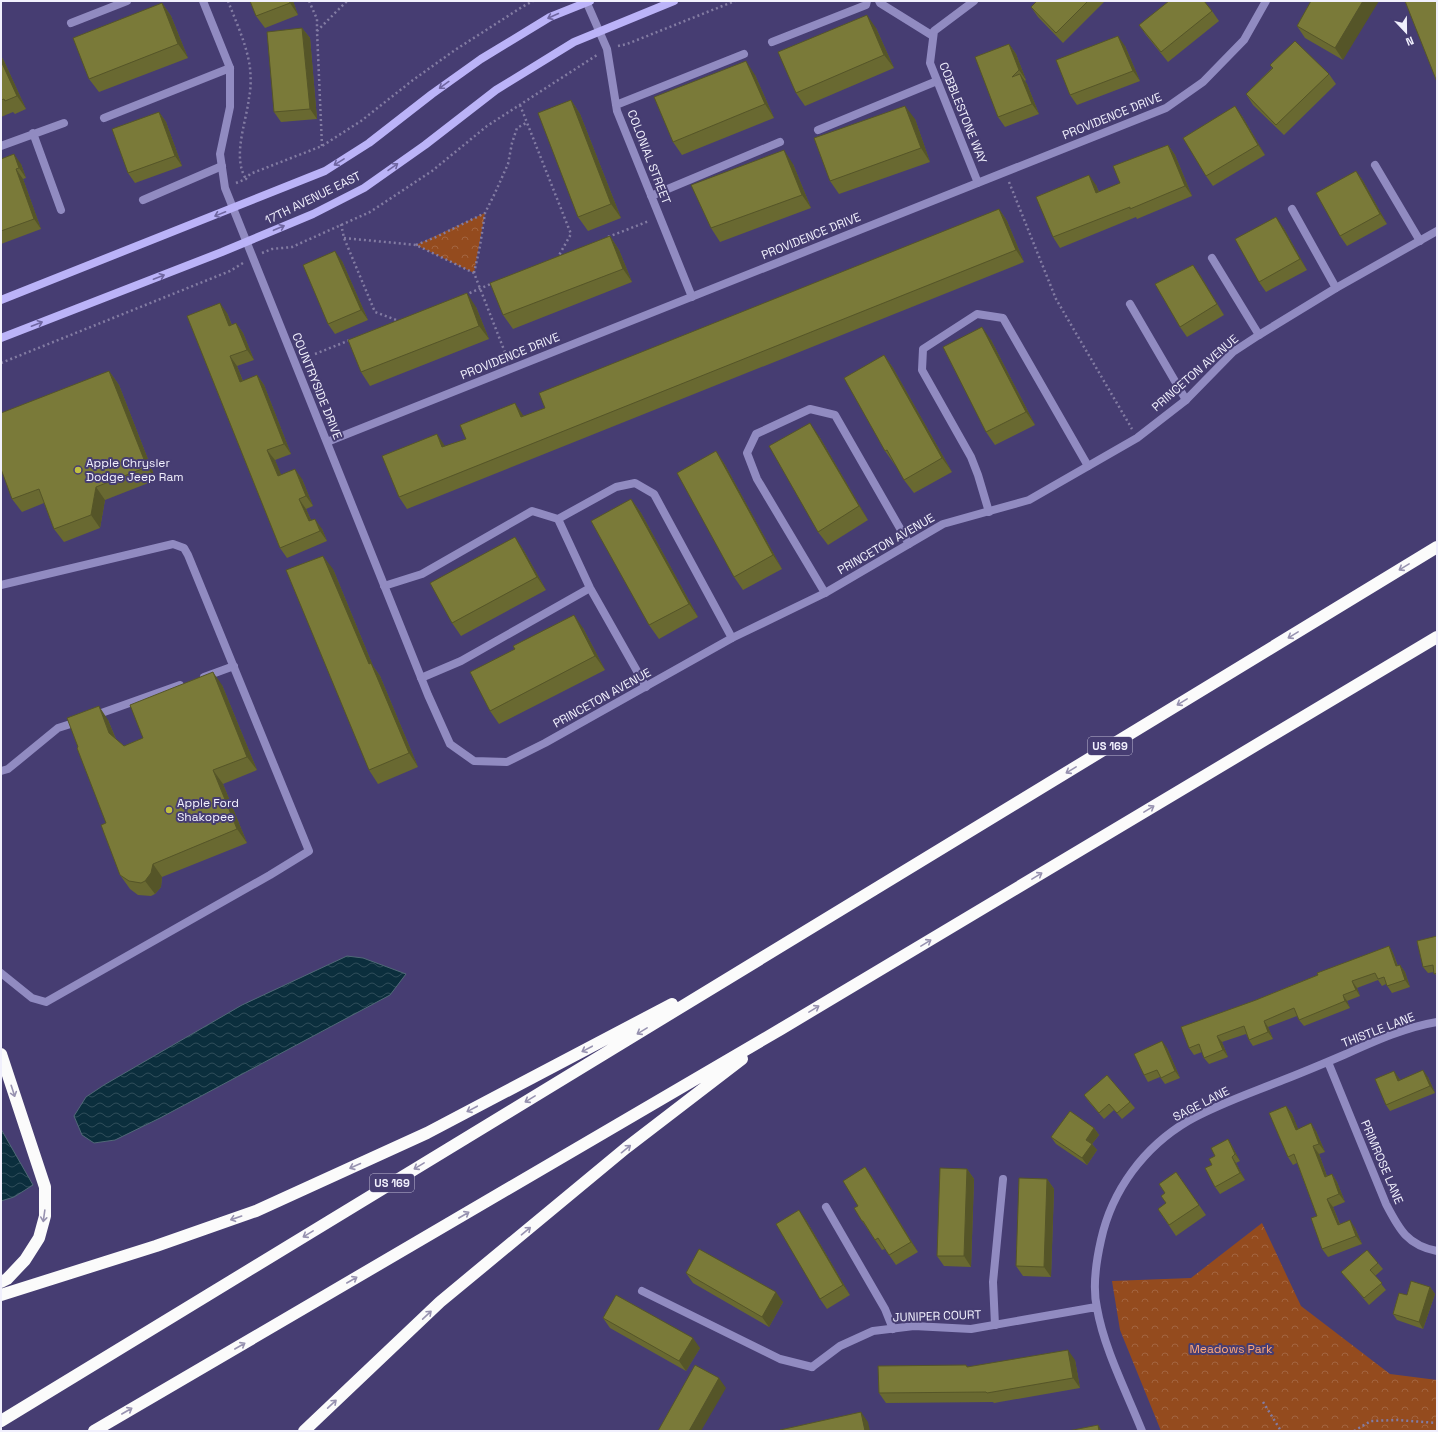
<svg xmlns="http://www.w3.org/2000/svg" width="1438" height="1432" font-family="'Space Grotesk',sans-serif">
<style>
.park{fill:url(#park-crowns)}
.water{fill:url(#water-waves);stroke:#506877}
.lines{fill:none;stroke-linecap:round;stroke-linejoin:round}
.path{stroke:#837ca3;stroke-width:2.5;stroke-dasharray:2 3;stroke-linecap:butt}
.lane{stroke:#918bc1;stroke-width:8}
.street{stroke:#918bc1;stroke-width:8}
.secondary{stroke:#bbb3f8;stroke-width:8}
.highway{stroke:#fbfbfb;stroke-width:12}
.wall{fill:#696931}
.shaded-wall{fill:#555528}
.building{fill:#7a7a39;stroke:#555528}
.oneway{stroke:#6f66a1}
.oneway2{stroke:#9792b0}
.poi-dot{fill:#bfbe41;stroke:#463d72;stroke-width:1.5}
.labels{text-anchor:middle;dominant-baseline:central;stroke-width:4;stroke-linejoin:round;paint-order:stroke}
.shield{fill:#463d72;stroke:#bebad3;stroke-width:1}
.shield-label{font-size:11px;font-weight:bold;fill:#f1f0fd}
.street-label{font-size:12px;fill:#f1f0fd;stroke:#463d72}
.poi-label{font-size:12px;fill:#f1f0fd;stroke:#463d72;text-anchor:start}
.park-label{font-size:12px;fill:#fea87a;stroke:#463d72}
</style>
<defs>
<pattern id="park-crowns" width="20" height="18" patternUnits="userSpaceOnUse"><rect width="20" height="18" fill="#944b1e"/><path d="M2 6a3 3 0 1 1 6 0M12 15a3 3 0 1 1 6 0" fill="none" stroke="#a36540"/></pattern>
<pattern id="water-waves" width="16" height="10" patternUnits="userSpaceOnUse"><rect width="16" height="10" fill="#0b2e3d"/><path d="M0 5q4-4 8 0t8 0" fill="none" stroke="#2f4d5a"/></pattern>
</defs>
<rect width="100%" height="100%" fill="#463d72"/>
<path class="park" d="M485,213L474,273L416,245Z
M1262,1223L1301,1306L1390,1374L1437,1380V1431H1161L1120,1330L1112,1281L1191,1278Z"/>
<path class="water" d="M347,956L363,958L406,974L390,995L160,1118L115,1140L94,1143L82,1135L74,1116L86,1097L104,1085L242,1005Z
M1,1129L33,1185L14,1197L1,1201Z"/>
<g class="lines">
<path class="path" d="M228,1C236,22 247,45 250,68C251,78 251,89 249,98C246,123 232,157 246,179
M309,1L317,19V31
M618,46L627,44L735,1
M520,105L571,234L558,257
M322,146L317,31L347,1
M1009,182L1056,299L1132,429
M236,183L246,179L250,174L322,146L336,137L361,121L413,80L455,50L522,7L533,1
M341,224L344,238L375,312L399,321
M608,237L649,221
M344,238L416,245L474,273L506,355
M416,245L436,237L485,213L495,193L508,164L512,143L517,128L526,123
M262,253L272,249L292,247L370,212L432,171L487,126L597,55
M474,273L480,246L485,213
M465,295L493,283
M315,354L350,340
M1,363L230,271L243,263
M1263,1402L1281,1431
M1354,1431L1371,1421L1397,1420L1437,1423"/>
<path class="lane" d="M71,23L127,1
M104,118L230,68
M1375,165L1420,241
M143,200L222,166
M1292,209L1336,288
M1212,258L1259,335
M1130,304L1186,400
M989,512L978,475L971,457L922,370L923,349L977,314L1003,318L1088,466
M558,519L616,487L635,483L654,494L732,638
M1,585L173,544L184,548L188,555L309,851L270,875L46,1002L32,998L1,973
M384,586L422,574L532,511L558,519L590,588L646,687
M825,593L757,479L747,453L756,434L810,409L835,415L909,544
M204,677L234,666
M421,678L461,661L590,588
M93,716L180,685
M1,771L8,769L58,728L80,721
M826,1207L885,1309L893,1329
M642,1291L780,1359L812,1367
M995,1325L993,1282L1003,1179"/>
<path class="street" d="M203,1L230,68V107L220,154L225,188L428,695L450,744L474,761L507,762L545,743L732,638L825,593L943,524L1029,500L1137,438L1186,400L1233,352L1259,335L1336,288L1437,231
M586,1L607,49L617,111L692,297
M879,1L880,3L933,36
M974,1L934,31L930,63L978,183
M772,42L866,5L867,1
M616,105L744,54
M818,130L937,81
M33,133L61,210
M1,146L64,123
M651,196L780,142
M327,442L1166,108L1203,82L1244,40L1266,1
M1328,1062L1386,1204C1399,1229 1407,1245 1437,1251
M812,1367L840,1346L873,1331L914,1326L971,1329L1096,1307
M1142,1431C1127,1393 1104,1349 1097,1308C1092,1286 1096,1262 1101,1240C1112,1190 1144,1147 1188,1121C1218,1104 1251,1093 1283,1080C1304,1072 1325,1063 1346,1054C1375,1041 1406,1027 1437,1022"/>
<path class="secondary" d="M1,300L325,171L369,143L432,94L481,59L550,17L590,1
M1,338L222,252L313,214L364,188L425,145L496,90L574,42L674,1"/>
<path class="highway" d="M1,1054L45,1187V1216L39,1238L25,1260L7,1279L1,1282
M1,1295L156,1246L256,1211L427,1133L672,1004
M1,1421L1437,547
M94,1431L781,1029L1437,637
M304,1431L440,1302L626,1148L742,1059"/>
</g>
<path class="wall" d="M250,1H293L298,15L265,28L256,16Z
M1037,1H1105L1063,43L1038,17L1031,7Z
M1311,1L1343,60L1305,38L1297,26Z
M162,3L171,16L188,58L99,92L89,79Z
M1212,11L1219,21L1168,62L1146,35L1139,25Z
M302,28L310,38L317,119L281,122L274,112Z
M876,28L894,68L805,106L796,93Z
M1009,44L1016,54L1026,80L1025,81L1027,84L1039,114L1005,127L998,117Z
M1125,46L1140,81L1077,105L1070,95Z
M1,56L4,61L26,109L15,114L13,112L1,117Z
M1270,65L1329,74L1336,84L1284,135L1253,105L1246,94L1272,68Z
M755,75L774,118L682,155L673,142Z
M571,100L580,114L621,218L588,231L578,217Z
M159,112L166,122L182,166L135,183L128,173Z
M1242,116L1265,155L1213,186L1206,176Z
M915,119L930,162L839,194L830,181Z
M1168,145L1175,155L1192,196L1137,219L1136,217L1060,248L1053,237L1096,185L1099,192L1120,183Z
M1,159L21,164L26,178L23,179L41,229L1,244Z
M793,164L811,208L720,242L711,228Z
M1356,171L1363,181L1387,224L1347,246L1340,236Z
M999,209L1007,221L1024,262L407,509L399,497L445,446L466,439L523,415L524,416L545,408Z
M1283,227L1307,270L1266,292L1259,282Z
M610,236L619,250L632,282L513,329L503,315Z
M342,261L368,320L335,334L328,324Z
M1200,275L1224,315L1187,337L1180,327Z
M476,307L489,339L370,386L361,372Z
M227,313L232,325L236,323L243,333L254,360L237,366L243,381L257,375L264,385L291,454L275,460L281,475L302,479L313,506L306,509L311,520L322,529L327,541L287,558L280,548L187,316Z
M991,340L1035,425L995,445L986,432Z
M884,355L893,368L952,472L914,493L904,480L895,464V465L885,451Z
M109,371L119,385L156,480L105,500L100,528L64,542L54,529L44,503L22,512L12,499Z
M819,436L868,520L828,545L818,532Z
M716,451L725,465L782,569L743,590L734,577Z
M631,499L641,513L698,617L659,639L649,625Z
M515,537L524,551L546,590L461,636L452,623Z
M333,569L373,666L380,676L418,767L378,784L369,770Z
M583,628L605,670L499,724L490,711L515,649Z
M222,685L257,770L223,784L247,843L162,877L161,887L155,894L151,896L138,895L130,889L120,875L106,823L78,747L108,720L116,739L124,746L143,738Z
M1437,936V977L1434,972L1428,973L1423,967Z
M1389,946L1393,953L1398,966L1400,965L1405,972L1410,987L1392,993L1386,984L1382,986L1378,980L1357,988L1360,996L1347,1001L1350,1008L1304,1026L1299,1020L1297,1016L1268,1027L1273,1039L1253,1046L1249,1040L1246,1034L1222,1042L1228,1057L1209,1064L1204,1058L1202,1052L1194,1055L1189,1048L1256,1000Z
M1167,1048L1180,1078L1165,1084L1160,1077L1148,1082L1144,1075Z
M1428,1077L1435,1093L1390,1111L1386,1105L1399,1078L1400,1080Z
M1084,1095L1130,1102L1135,1108L1122,1119L1114,1110L1104,1119L1089,1102Z
M1286,1106L1292,1114L1298,1129L1316,1131L1325,1152L1319,1154L1327,1176L1332,1174L1337,1182L1345,1202L1333,1207L1340,1224L1355,1228L1362,1244L1328,1257L1322,1249L1317,1216L1297,1163L1293,1165L1288,1157Z
M1094,1128L1099,1135L1092,1144L1097,1150L1087,1165L1056,1144L1051,1137Z
M1228,1139L1232,1146L1240,1161L1236,1163L1245,1180L1220,1194L1215,1187L1212,1165L1215,1156Z
M865,1167L872,1177L918,1252L896,1265L885,1249L882,1250L862,1221L858,1206Z
M967,1169L974,1179L971,1267L944,1266L937,1256Z
M1176,1172L1206,1215L1176,1236L1158,1209L1166,1203L1165,1193Z
M1047,1179L1054,1189L1051,1277L1023,1276L1016,1266Z
M806,1220L850,1295L827,1309L820,1299Z
M1378,1263L1383,1269L1375,1276L1386,1290L1369,1305L1346,1278L1341,1272Z
M686,1273L783,1302L769,1327L693,1283Z
M1430,1287L1435,1294L1423,1329L1397,1320L1393,1314L1407,1295Z
M603,1318L700,1348L686,1371L610,1328Z
M1075,1360L1080,1388L994,1403L993,1402L886,1403L879,1393L966,1365L968,1367Z"/>
<path class="shaded-wall" d="M289,1H293L298,15L290,3Z
M1363,1H1379L1343,60L1335,48Z
M162,3L171,16L188,58L178,44Z
M867,15L876,28L894,68L884,55Z
M302,28L310,38L317,119L310,109Z
M1118,36L1125,46L1140,81L1133,71Z
M1009,44L1016,54L1026,80L1019,70Z
M1,56L4,61L26,109L17,96L1,61Z
M746,61L755,75L774,118L765,104Z
M1020,74L1027,84L1039,114L1032,104Z
M571,100L580,114L621,218L611,204Z
M905,106L915,119L930,162L921,148Z
M1235,106L1242,116L1265,155L1258,145Z
M159,112L166,122L182,166L175,156Z
M1168,145L1175,155L1192,196L1185,186Z
M784,150L793,164L811,208L802,195Z
M14,154L21,164L26,178L19,168Z
M16,169L23,179L41,229L34,219Z
M1356,171L1363,181L1387,224L1380,214Z
M1089,175L1096,185L1103,203L1096,193Z
M999,209L1007,221L1024,262L1016,250Z
M1276,217L1283,227L1307,270L1300,259Z
M610,236L619,250L632,282L623,269Z
M335,251L342,261L368,320L361,310Z
M1193,265L1200,275L1224,315L1217,304Z
M467,293L476,307L489,339L479,326Z
M220,303L227,313L236,336L229,326Z
M236,323L243,333L254,360L247,350Z
M982,327L991,340L1035,425L1026,412Z
M884,355L893,368L952,472L942,458Z
M230,356L237,366L247,392L240,382Z
M109,371L119,385L156,480L147,467Z
M257,375L264,385L291,454L284,444Z
M515,403L523,415L529,429L521,417Z
M810,423L819,436L868,520L859,506Z
M437,434L445,446L451,459L442,447Z
M267,450L275,460L286,486L278,476Z
M716,451L725,465L782,569L773,555Z
M295,469L302,479L313,506L306,496Z
M96,487L105,500L100,528L91,515Z
M299,499L306,509L316,531L309,521Z
M631,499L641,513L698,617L689,604Z
M315,519L322,529L327,541L320,531Z
M515,537L524,551L546,590L537,577Z
M323,556L333,569L373,666L380,676L418,767L409,753L369,664Z
M574,615L583,628L605,670L595,656Z
M213,672L222,685L257,770L247,757Z
M99,706L108,720L119,747L109,733Z
M213,770L223,784L247,843L237,829Z
M153,864L162,877L161,887L155,894L145,881Z
M1389,946L1393,953L1400,973L1396,966Z
M1400,965L1405,972L1410,987L1405,980Z
M1352,981L1357,988L1360,996L1356,990Z
M1343,995L1347,1001L1350,1008L1345,1001Z
M1264,1021L1268,1027L1273,1039L1268,1032Z
M1217,1036L1222,1042L1228,1057L1223,1050Z
M1162,1041L1167,1048L1180,1078L1175,1071Z
M1423,1070L1428,1077L1435,1093L1430,1086Z
M1394,1071L1399,1078L1403,1087L1398,1081Z
M1286,1106L1292,1114L1302,1138L1296,1130Z
M1311,1123L1316,1131L1325,1152L1319,1144Z
M1094,1128L1099,1135L1092,1144L1097,1150L1087,1165L1082,1158L1086,1140Z
M1228,1139L1232,1146L1240,1161L1235,1154Z
M1313,1146L1319,1154L1330,1185L1325,1177Z
M1232,1157L1236,1163L1245,1180L1240,1173Z
M865,1167L872,1177L918,1252L911,1242Z
M967,1169L974,1179L971,1267L964,1256Z
M1332,1174L1337,1182L1345,1202L1339,1194Z
M1047,1179L1054,1189L1051,1277L1044,1267Z
M1327,1199L1333,1207L1343,1233L1338,1225Z
M799,1210L806,1220L850,1295L843,1285Z
M1350,1220L1355,1228L1362,1244L1356,1236Z
M1430,1287L1435,1294L1423,1329L1419,1322Z
M776,1292L783,1302L769,1327L762,1317Z
M693,1338L700,1348L686,1371L679,1361Z
M1068,1350L1075,1360L1080,1388L1073,1378Z
M719,1378L726,1388L701,1431H689Z
M861,1412L868,1422L870,1431H865Z
M1098,1425L1102,1431H1099Z"/>
<path class="building" d="M250,1H289L290,3L256,16Z
M1037,1H1088L1056,33L1031,7Z
M1169,1H1204L1212,11L1161,52L1139,25Z
M1311,1H1363L1335,48L1297,26Z
M1405,1H1437V82Z
M162,3L178,44L89,79L73,38Z
M867,15L884,55L796,93L778,52Z
M302,28L310,109L274,112L267,32Z
M1118,36L1133,71L1070,95L1056,60Z
M1295,41L1329,74L1276,125L1246,94L1273,68L1270,65Z
M1009,44L1019,70L1012,77L1020,74L1032,104L998,117L975,57Z
M1,61L17,96L5,101L4,99L1,100Z
M746,61L765,104L673,142L654,97Z
M571,100L611,204L578,217L538,113Z
M905,106L921,148L830,181L814,138Z
M1235,106L1258,145L1206,176L1183,138Z
M159,112L175,156L128,173L112,129Z
M1168,145L1185,186L1130,209V207L1053,237L1036,197L1089,175L1096,193L1120,183L1113,166Z
M784,150L802,195L711,228L691,185Z
M14,154L19,168L16,169L34,219L1,231V159Z
M1356,171L1380,214L1340,236L1316,193Z
M999,209L1016,250L399,497L382,456L437,434L442,447L466,439L460,425L515,403L521,417L545,408L539,393Z
M1276,217L1300,259L1259,282L1235,239Z
M610,236L623,269L503,315L490,283Z
M335,251L361,310L328,324L303,265Z
M1193,265L1217,304L1180,327L1155,284Z
M467,293L479,326L361,372L348,340Z
M220,303L229,326L236,323L247,350L230,356L240,382L257,375L284,444L267,450L278,476L295,469L306,496L299,499L309,521L315,519L320,531L280,548L187,316Z
M982,327L1026,412L986,432L943,347Z
M884,355L942,458L904,480L887,450L885,451L844,378Z
M109,371L147,467L96,487L91,515L54,529L39,489L12,499L1,469V413Z
M810,423L859,506L818,532L769,446Z
M716,451L773,555L734,577L677,473Z
M631,499L689,604L649,625L591,521Z
M515,537L537,577L452,623L430,583Z
M323,556L369,664L371,663L409,753L369,770L286,570Z
M574,615L595,656L490,711L470,672L515,649L513,646Z
M213,672L247,757L213,770L237,829L153,864L151,873L145,881L141,883L129,881L120,875L101,825L106,823L77,748L78,747L67,718L99,706L109,733L124,746L143,738L130,705Z
M1437,936V973L1434,974L1433,965L1423,967L1417,941Z
M1389,946L1396,966L1400,965L1405,980L1387,986L1384,977L1378,979L1375,973L1352,981L1356,990L1343,995L1345,1001L1299,1020L1294,1008L1264,1021L1268,1032L1249,1040L1244,1026L1217,1036L1223,1050L1204,1058L1199,1044L1189,1048L1181,1027L1256,1000L1318,975L1317,973Z
M1162,1041L1175,1071L1161,1078L1157,1070L1144,1075L1134,1054Z
M1423,1070L1430,1086L1386,1105L1375,1079L1394,1071L1398,1081Z
M1107,1075L1130,1102L1117,1113L1109,1104L1099,1113L1084,1095Z
M1286,1106L1296,1130L1311,1123L1319,1144L1313,1146L1325,1177L1332,1174L1339,1194L1327,1199L1338,1225L1350,1220L1356,1236L1322,1249L1311,1218L1317,1216L1294,1154L1288,1157L1269,1113Z
M1070,1111L1094,1128L1086,1140L1092,1144L1082,1158L1051,1137Z
M1228,1139L1235,1154L1232,1157L1240,1173L1215,1187L1205,1168L1212,1165L1209,1159L1215,1156L1211,1148Z
M865,1167L911,1242L889,1255L878,1238L875,1240L863,1221H862L854,1208L858,1206L843,1181Z
M940,1168L967,1169L964,1256H937Z
M1176,1172L1199,1205L1169,1225L1158,1209L1166,1203L1161,1196L1165,1193L1159,1184Z
M1019,1178L1047,1179L1044,1267L1016,1266Z
M799,1210L843,1285L820,1299L776,1224Z
M699,1249L776,1292L762,1317L686,1273Z
M1367,1250L1378,1263L1370,1270L1382,1283L1364,1298L1341,1272Z
M1411,1281L1430,1287L1419,1322L1393,1314L1399,1293L1407,1295Z
M616,1295L693,1338L679,1361L603,1318Z
M1068,1350L1073,1378L987,1393L986,1392L879,1393L878,1366L966,1365L967,1367Z
M695,1365L719,1378L689,1431H658Z
M861,1412L865,1431H780V1430Z
M1098,1425L1099,1431H1068Z"/>
<defs><path id="oneway-shaft" d="M-6 0H5M1.5-3L5.5 0L1.5 3" fill="none" stroke-width="1.6" stroke-linecap="round" stroke-linejoin="round"/></defs>
<g class="oneway">
<use href="#oneway-shaft" transform="translate(553 16) rotate(156)"/>
<use href="#oneway-shaft" transform="translate(444 85) rotate(144)"/>
<use href="#oneway-shaft" transform="translate(339 162) rotate(148)"/>
<use href="#oneway-shaft" transform="translate(393 167) rotate(-35)"/>
<use href="#oneway-shaft" transform="translate(220 214) rotate(158)"/>
<use href="#oneway-shaft" transform="translate(279 228) rotate(-23)"/>
<use href="#oneway-shaft" transform="translate(159 277) rotate(-21)"/>
<use href="#oneway-shaft" transform="translate(37 324) rotate(-21)"/>
</g>
<g class="oneway2">
<use href="#oneway-shaft" transform="translate(1404 567) rotate(149)"/>
<use href="#oneway-shaft" transform="translate(1293 635) rotate(149)"/>
<use href="#oneway-shaft" transform="translate(1182 702) rotate(149)"/>
<use href="#oneway-shaft" transform="translate(1071 770) rotate(149)"/>
<use href="#oneway-shaft" transform="translate(1149 809) rotate(-31)"/>
<use href="#oneway-shaft" transform="translate(1037 876) rotate(-31)"/>
<use href="#oneway-shaft" transform="translate(926 943) rotate(-31)"/>
<use href="#oneway-shaft" transform="translate(814 1009) rotate(-31)"/>
<use href="#oneway-shaft" transform="translate(642 1031) rotate(149)"/>
<use href="#oneway-shaft" transform="translate(587 1049) rotate(152)"/>
<use href="#oneway-shaft" transform="translate(13 1091) rotate(72)"/>
<use href="#oneway-shaft" transform="translate(530 1099) rotate(149)"/>
<use href="#oneway-shaft" transform="translate(472 1109) rotate(152)"/>
<use href="#oneway-shaft" transform="translate(626 1149) rotate(-39)"/>
<use href="#oneway-shaft" transform="translate(355 1166) rotate(156)"/>
<use href="#oneway-shaft" transform="translate(419 1166) rotate(149)"/>
<use href="#oneway-shaft" transform="translate(464 1215) rotate(-30)"/>
<use href="#oneway-shaft" transform="translate(44 1216) rotate(98)"/>
<use href="#oneway-shaft" transform="translate(236 1218) rotate(161)"/>
<use href="#oneway-shaft" transform="translate(526 1231) rotate(-40)"/>
<use href="#oneway-shaft" transform="translate(308 1234) rotate(149)"/>
<use href="#oneway-shaft" transform="translate(352 1280) rotate(-30)"/>
<use href="#oneway-shaft" transform="translate(427 1315) rotate(-43)"/>
<use href="#oneway-shaft" transform="translate(240 1346) rotate(-30)"/>
<use href="#oneway-shaft" transform="translate(332 1404) rotate(-43)"/>
<use href="#oneway-shaft" transform="translate(127 1411) rotate(-30)"/>
</g>
<g class="poi-dot">
<circle cx="78" cy="470" r="4"/>
<circle cx="169" cy="810" r="4"/>
</g>
<g class="labels">
<g class="shield">
<rect x="1088" y="737" width="44" height="18" rx="3"/>
<rect x="370" y="1174" width="44" height="18" rx="3"/>
</g>
<g class="shield-label">
<text x="1110" y="746">US 169</text>
<text x="392" y="1183">US 169</text>
</g>
<g class="street-label">
<text transform="translate(963 113) rotate(68)">COBBLESTONE WAY</text>
<text transform="translate(1112 116) rotate(-22)">PROVIDENCE DRIVE</text>
<text transform="translate(649 157) rotate(69)">COLONIAL STREET</text>
<text transform="translate(313 198) rotate(-26)">17TH AVENUE EAST</text>
<text transform="translate(811 236) rotate(-22)">PROVIDENCE DRIVE</text>
<text transform="translate(510 356) rotate(-22)">PROVIDENCE DRIVE</text>
<text transform="translate(1195 373) rotate(-41)">PRINCETON AVENUE</text>
<text transform="translate(317 386) rotate(68)">COUNTRYSIDE DRIVE</text>
<text transform="translate(886 544) rotate(-30)">PRINCETON AVENUE</text>
<text transform="translate(602 698) rotate(-29)">PRINCETON AVENUE</text>
<text transform="translate(1378 1030) rotate(-21)">THISTLE LANE</text>
<text transform="translate(1201 1104) rotate(-27)">SAGE LANE</text>
<text transform="translate(1382 1162) rotate(67)">PRIMROSE LANE</text>
<text transform="translate(937 1316) rotate(-2)">JUNIPER COURT</text>
</g>
<g class="poi-label">
<text x="86" y="463">Apple Chrysler<tspan x="86" dy="14">Dodge Jeep Ram</tspan></text>
<text x="177" y="803">Apple Ford<tspan x="177" dy="14">Shakopee</tspan></text>
</g>
<g class="park-label">
<text x="1231" y="1349">Meadows Park</text>
</g>
</g>
<rect width="1438" height="1432" fill="none" stroke="#f1f0fd" stroke-width="4"/>
<g transform="translate(1406 32) rotate(158)" stroke="#463d72" stroke-width="3" paint-order="stroke">
<path d="M0-3L7 15L0 10L-7 15Z" fill="#f1f0fd"/>
<text y="-6" font-size="11" font-weight="bold" text-anchor="middle" fill="#f1f0fd">N</text>
</g>
</svg>
